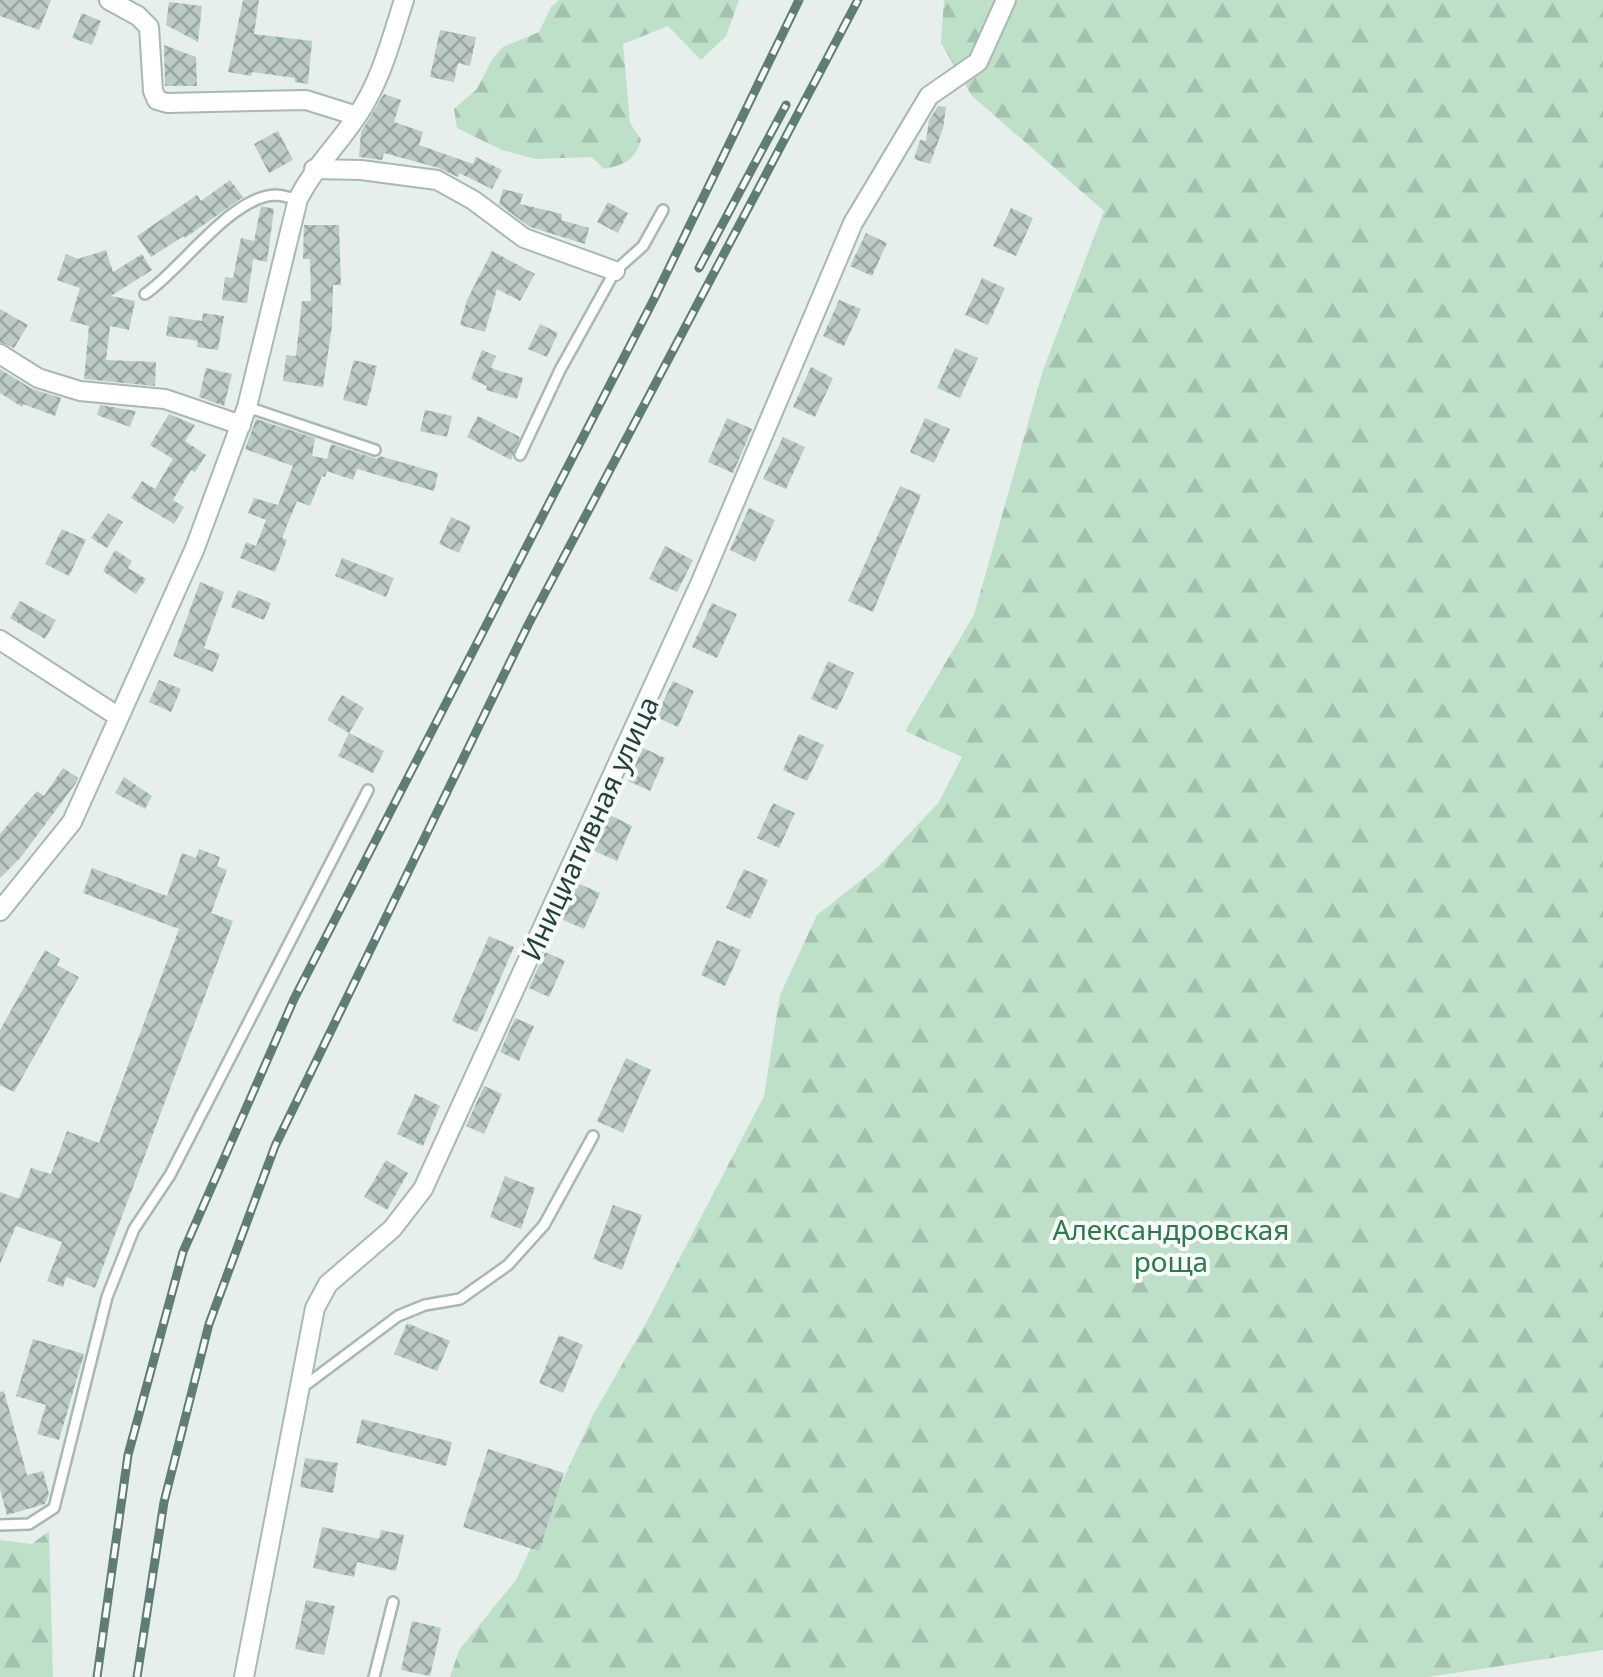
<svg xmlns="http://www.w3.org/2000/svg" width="1603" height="1677" font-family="'Noto Sans',sans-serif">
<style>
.forest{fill:url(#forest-firs)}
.building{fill:url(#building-cross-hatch)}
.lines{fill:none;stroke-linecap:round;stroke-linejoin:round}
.lane-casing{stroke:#a8b8b2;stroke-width:14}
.street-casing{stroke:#a8b8b2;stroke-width:22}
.lane{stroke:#fff;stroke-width:9}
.street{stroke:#fff;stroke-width:18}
.rail-casing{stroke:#5f7d75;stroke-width:9}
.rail{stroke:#f7fbf9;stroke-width:5;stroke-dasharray:15;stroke-linecap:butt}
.labels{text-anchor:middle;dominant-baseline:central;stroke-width:8;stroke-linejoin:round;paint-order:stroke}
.street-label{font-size:28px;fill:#24423a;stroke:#f7fbf9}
.park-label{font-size:28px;fill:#2d7a4b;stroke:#f7fbf9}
</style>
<defs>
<pattern id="forest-firs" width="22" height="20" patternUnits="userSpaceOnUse" patternTransform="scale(2.5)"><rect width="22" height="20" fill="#bfe0c8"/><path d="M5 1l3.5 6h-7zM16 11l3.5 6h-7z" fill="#a4c1ad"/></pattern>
<pattern id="building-cross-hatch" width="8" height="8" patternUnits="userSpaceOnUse" patternTransform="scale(2.5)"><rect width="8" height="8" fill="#bbcac4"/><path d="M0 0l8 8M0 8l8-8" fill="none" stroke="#98a6a0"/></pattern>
</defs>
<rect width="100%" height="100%" fill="#e6efeb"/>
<path class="forest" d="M559,0H739L726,36L701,60L668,26L623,44L630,123L641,139C636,160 624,165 604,169L592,157L536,159L502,150L457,128L454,109L477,89L493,58L503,47L539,32L551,7Z
M944,0H1603V1650L1428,1677H450L459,1650L516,1580L594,1413L646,1323L764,1096L780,995L817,915L879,866L939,802L962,757L905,731L974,615L1043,370L1104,211L972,96L941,43Z
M49,1531L53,1677H0V1540L32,1544Z"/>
<path class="building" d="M0,0H51L39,30L0,16Z
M243,0H259L254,34L312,41L308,84L295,82V78L252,72L251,76L228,72Z
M169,2L202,6L198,42L166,25Z
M82,13L101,21L92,45L72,38Z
M440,30L476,37L470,66L458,63L454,82L430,77Z
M164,45L196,57L197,86H165Z
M384,94L401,100L394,122L423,132L419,145L473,164L476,157L502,170L492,189L459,173L458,177L439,168L384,153L382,160L359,157L361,132Z
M938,106L946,107L943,128L930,164L914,159L920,140L926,141L929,120Z
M278,131L293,160L269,173L254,144Z
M230,180L243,197L185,238L184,236L151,257L137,236L197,195L201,201Z
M503,189L523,194L520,204L562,214L561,220L589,228L585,244L530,227L499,204Z
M608,202L628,213L618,233L597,222Z
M261,206L274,209L267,262L253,259L247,303L222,300L225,277L233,278L241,238L254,241Z
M1011,208L1033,218L1016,256L993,246Z
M304,225H339L341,285H333L332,326L323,387L283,381L286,355L296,356L302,301H311L310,259H303Z
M866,233L887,243L872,276L850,266Z
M106,250L113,272L142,254L152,270L111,296L135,301L129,330L110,326L106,360L156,362L155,386L84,379L89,326L70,321L80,288L57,280L66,254L78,259Z
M492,251L535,274L520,301L497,289L485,332L460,325L467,300Z
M982,278L1005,288L988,325L965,315Z
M839,300L861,309L844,346L823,336Z
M0,309L28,325L14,348L0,342Z
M203,313L224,316L218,350L197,347L198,341L166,336L169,316L202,321Z
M540,324L558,333L547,357L528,349Z
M955,348L978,358L960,398L937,388Z
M482,350L496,356L491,368L523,378L517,399L486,390L487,386L471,379Z
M354,360L377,366L367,406L343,400Z
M811,367L833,378L815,417L793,407Z
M206,368L232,374L224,406L199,397Z
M0,369L32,389L61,398L55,416L23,404L22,407L0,393Z
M100,405L136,411L130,427L97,415Z
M425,410L452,416L447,437L420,431Z
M169,414L195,425L185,441L206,455L195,472L191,470L173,500L184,507L174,524L131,498L142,481L155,489L173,459L150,445Z
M478,416L520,437L511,460L467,437Z
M727,418L752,429L733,473L708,462Z
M925,418L950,429L934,463L910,452Z
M256,419L315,438L312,456L327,459L331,444L377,459L380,456L438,473L434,491L357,469L353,480L327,471L325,477L322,476L310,506L297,501L282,538L287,540L275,572L240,558L246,542L256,546L266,520L248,513L254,498L278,505L293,466L245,449Z
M783,437L805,447L786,489L763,479Z
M900,486L921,495L873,612L848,601Z
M749,508L775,520L755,562L730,550Z
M108,513L123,522L107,548L91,538Z
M451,517L471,526L459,553L439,544Z
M62,529L86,540L69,576L45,564Z
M665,546L693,560L677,592L649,579Z
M115,550L132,561L128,568L146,579L136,594L103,571Z
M342,558L394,578L386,597L335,576Z
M200,582L224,592L204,648L220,654L213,672L173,656Z
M238,590L271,603L264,620L231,607Z
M20,601L56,620L45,639L10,618Z
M712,603L737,614L717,658L692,647Z
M828,661L854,673L837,710L811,699Z
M159,680L181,689L171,712L149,702Z
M673,681L694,691L678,727L656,717Z
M342,695L364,708L349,733L327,720Z
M349,733L384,751L373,773L338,756Z
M799,734L824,745L807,781L783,770Z
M643,748L665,758L650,791L628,781Z
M63,768L78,778L76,783L21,857L0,878V834L37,791L44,796Z
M124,777L152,796L145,809L115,793Z
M773,803L795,813L779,848L757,838Z
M610,815L632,826L617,861L594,851Z
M199,849L220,857L217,866L227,870L211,913L233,921L95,1288L66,1277L63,1287L47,1281L62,1242L16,1226L0,1264V1192L19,1199L31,1168L51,1174L67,1131L99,1143L179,929L83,893L92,868L167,896L182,853L196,858Z
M744,869L768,880L750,919L726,908Z
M577,883L600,893L584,929L561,919Z
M489,936L514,947L477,1032L452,1021Z
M717,940L741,950L725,986L701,975Z
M45,950L60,959L57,965L79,977L14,1092L0,1085V1030Z
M545,952L565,961L549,997L529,988Z
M515,1018L534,1026L519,1061L500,1052Z
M626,1058L651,1070L623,1133L597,1121Z
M484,1086L502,1094L484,1134L466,1126Z
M415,1094L440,1106L423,1146L397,1134Z
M386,1160L408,1173L387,1210L364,1197Z
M505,1176L535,1188L521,1229L490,1217Z
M613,1205L642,1215L622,1270L593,1259Z
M407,1323L450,1341L437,1371L394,1354Z
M559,1335L583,1345L563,1393L539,1383Z
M33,1339L84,1354L59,1440L37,1434L46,1405L16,1396Z
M4,1391L27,1475L43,1471L49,1494L45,1504L7,1515L0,1489V1392Z
M362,1419L452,1442L446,1466L356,1443Z
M488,1449L564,1473L539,1551L463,1527Z
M305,1458L338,1463L333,1493L300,1487Z
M322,1527L379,1539L381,1530L404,1535L396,1571L357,1562L354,1577L313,1568Z
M306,1600L335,1606L324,1655L295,1649Z
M412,1621L441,1628L430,1676L401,1670Z"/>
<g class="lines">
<g class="lane-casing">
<path id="lane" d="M145,294C180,271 230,197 275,195C282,195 290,198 298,199
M247,407L375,450
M520,455L560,370L615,271L643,246L663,210
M303,1387L398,1316L425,1305L460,1299L508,1265L544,1225L593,1136
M0,1525L29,1524L54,1508L107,1297L134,1229L170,1175L368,790
M374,1677L393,1602"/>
</g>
<g class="street-casing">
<path id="street" d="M109,0L138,16L149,27L153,91L157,100L167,103L306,100L357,116
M314,169L361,170L437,180L473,200L524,238L615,271
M0,354L38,378L80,391L165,399L241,425
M0,640L119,717
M0,911L72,822L195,548L247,407L298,199C315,166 337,146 357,116C381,81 391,40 404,0
M244,1677L315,1308L328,1284L392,1229L423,1189L700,584L853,223L929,96L978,62L1006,0"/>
</g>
<use href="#lane" class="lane"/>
<use href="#street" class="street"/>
<g class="rail-casing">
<path id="rail" d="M699,268L786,105
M97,1677L128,1455L183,1252L294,999L654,299L799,0
M137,1677L164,1502L209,1324L275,1146L528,625L858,0"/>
</g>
<use href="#rail" class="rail"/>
</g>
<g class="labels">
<g class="street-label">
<text transform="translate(589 828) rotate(-65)">Инициативная улица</text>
</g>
<g class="park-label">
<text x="1171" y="1229">Александровская<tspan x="1171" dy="32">роща</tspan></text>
</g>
</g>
</svg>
